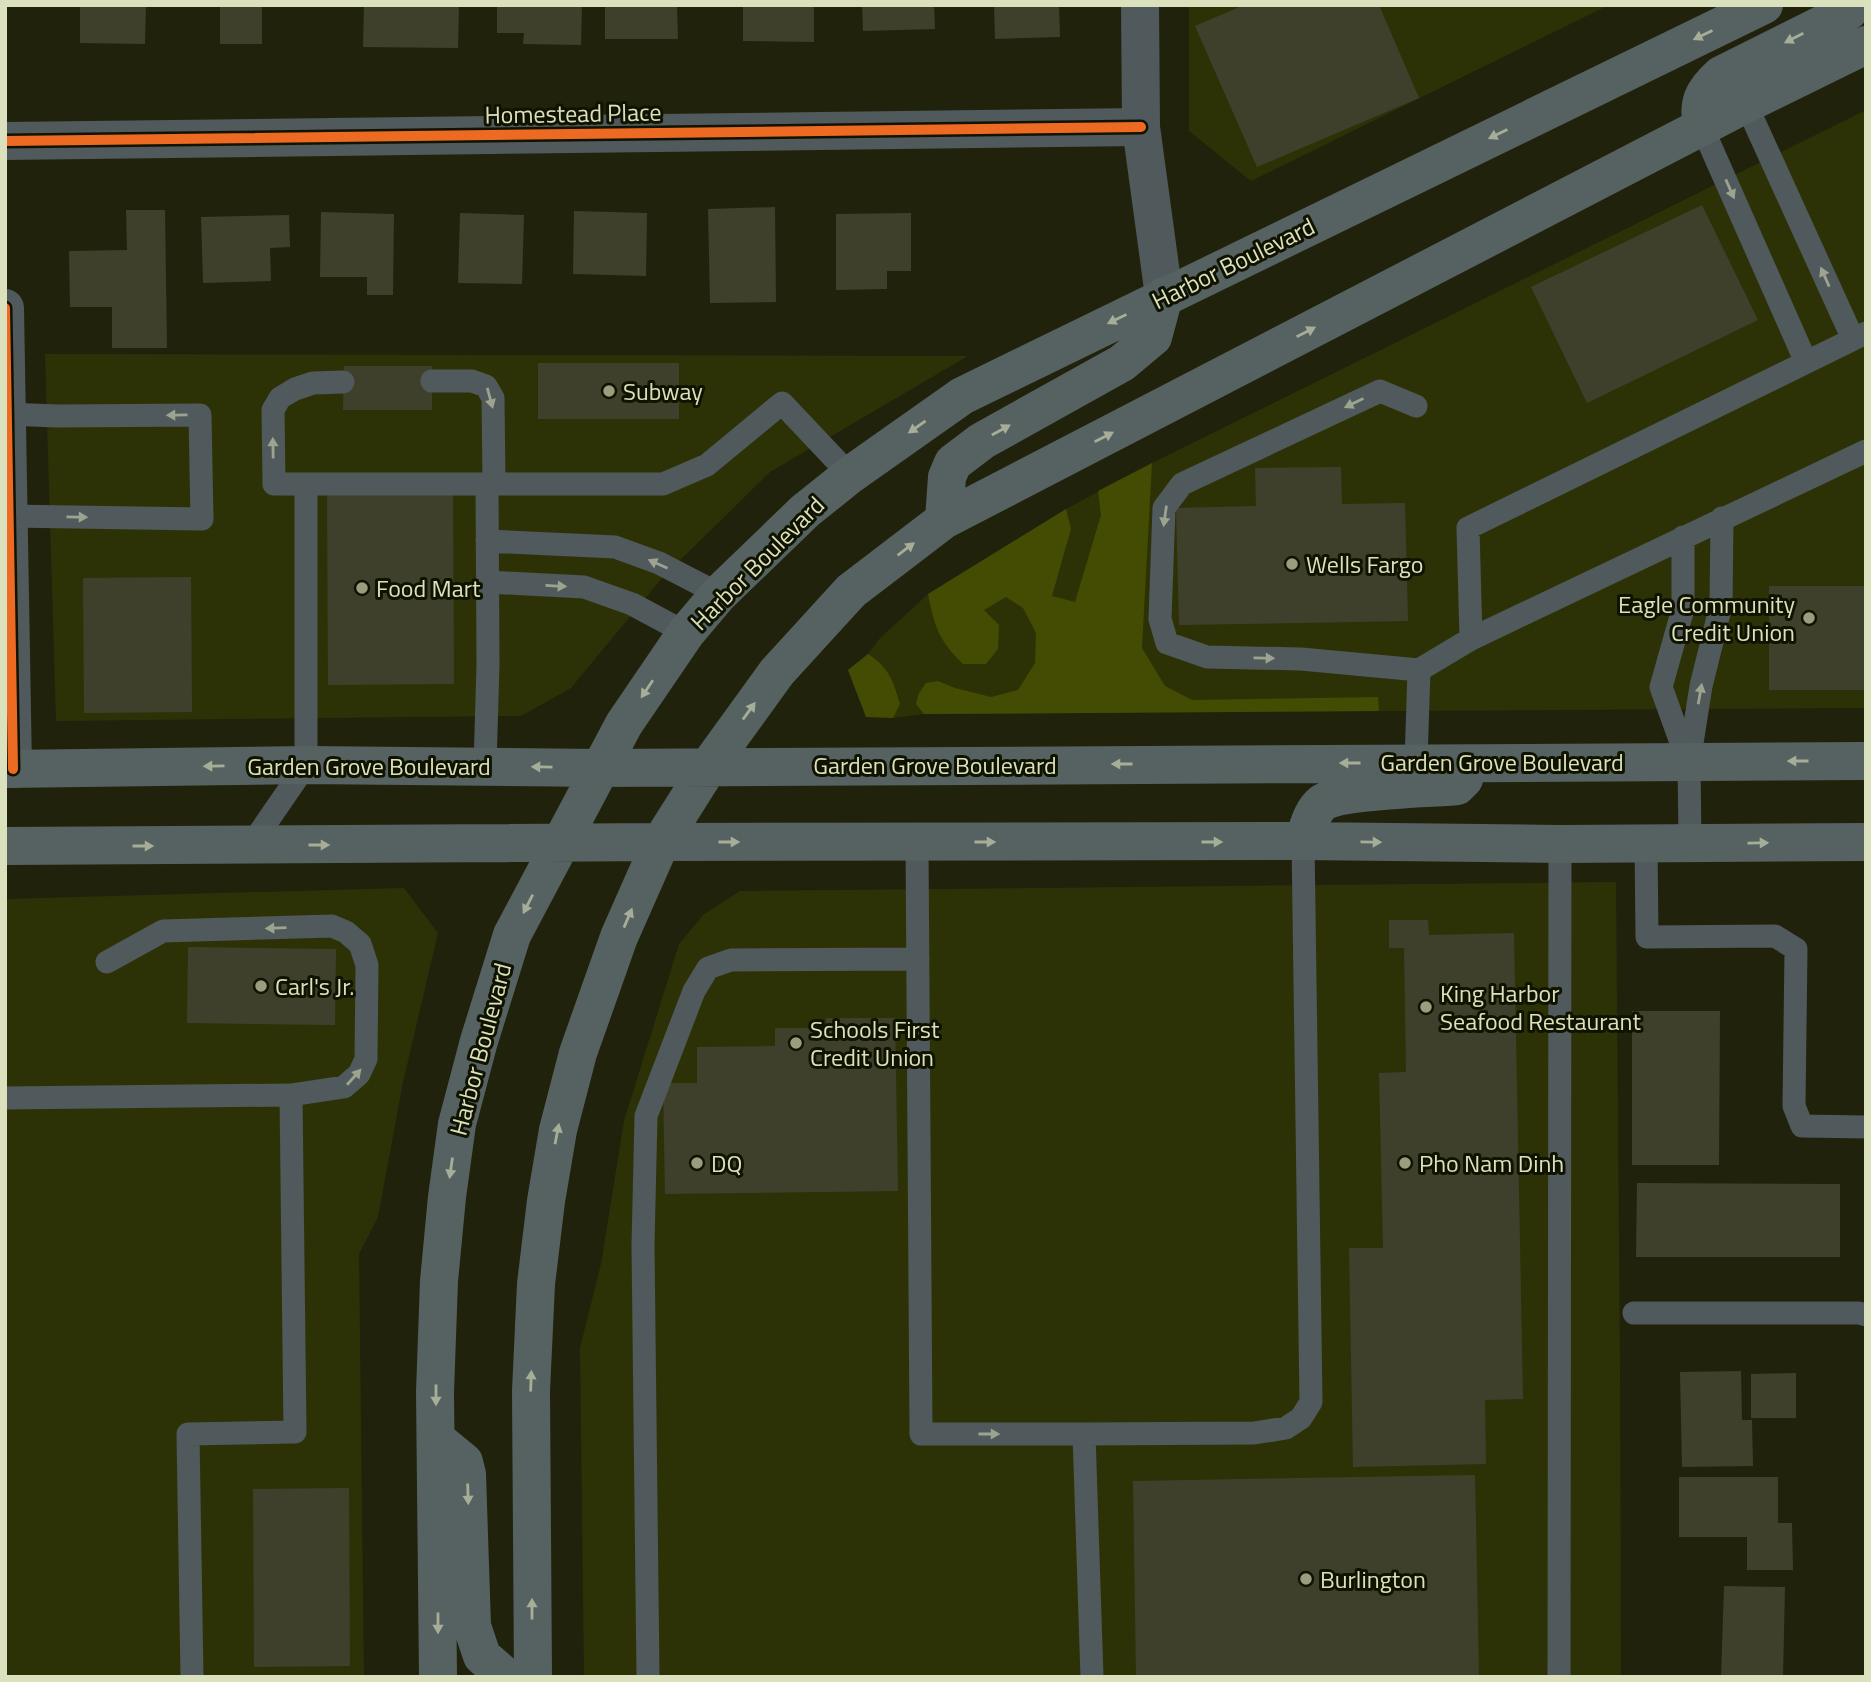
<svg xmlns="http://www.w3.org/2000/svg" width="1871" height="1682" font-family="'Titillium Web',sans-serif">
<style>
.built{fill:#2d3206}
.green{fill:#444b03}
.building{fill:#3f402c}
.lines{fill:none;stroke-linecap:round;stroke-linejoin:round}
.service{stroke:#50595b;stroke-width:23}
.minor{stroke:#50595b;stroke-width:38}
.primary{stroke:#566261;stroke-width:38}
.cycleway-casing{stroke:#101300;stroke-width:15}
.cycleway{stroke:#ed6a23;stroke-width:10}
.oneway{fill:#a6ae98}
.oneway2{fill:#9ca490}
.poi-dot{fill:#9a9e7e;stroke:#101300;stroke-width:2.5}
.labels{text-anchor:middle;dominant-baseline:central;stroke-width:6;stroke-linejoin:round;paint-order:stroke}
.street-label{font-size:24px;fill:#dbe1bc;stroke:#101300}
.poi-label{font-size:24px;fill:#dbe1bc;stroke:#101300;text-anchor:start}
</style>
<rect width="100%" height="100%" fill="#20220c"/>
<path class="built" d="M1189,5H1609L1251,181L1189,131Z
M1866,110V708L924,714L893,718L866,717L848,670L868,654L880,638L928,594L1066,509L1152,463Z
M45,354L968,356L770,472L662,578L571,688L521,716L56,721Z
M1616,882L1620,1365L1621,1677H584L580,1348L601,1264L624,1121L679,944L703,915L740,891Z
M404,888L438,933L403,1082L378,1217L359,1254L364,1677H5V899Z"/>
<path class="green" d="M1152,463L1142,648L1165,686L1192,700L1378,697L1379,711L924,714L916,704L919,693L926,683L938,681L955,688L991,697L1018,690L1035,663L1036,633L1023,608L1006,597L984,610L999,625L998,649L986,664H963C938,639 935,628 928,594L1066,509L1071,529L1052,596L1075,602L1101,515L1098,491Z
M868,654C889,668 893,680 900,704L893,718L866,717L848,670Z"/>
<path class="building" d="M80,5H146L145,44L80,43Z
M220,5H262V44H220Z
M364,5H459L458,48L363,47Z
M497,5H582L581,45L523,44L524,33H497Z
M605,5H677L678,39H605Z
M743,5H814V42L743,41Z
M862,5H934L935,29L863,31Z
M994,5H1059L1060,37L995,39Z
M1244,5H1379L1419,98L1257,167L1195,26Z
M1702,205L1758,320L1587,403L1531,287Z
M775,207L776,302L710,303L708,209Z
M126,210H165L167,348H112V307H70L69,251L127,250Z
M574,211L647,213L646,276L573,274Z
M321,212L394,214L393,295H367V277H320Z
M460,213L524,215L522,284L458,283Z
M911,213V271H887V289L836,290V214Z
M289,215L290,247L270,248L271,281L203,283L201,217Z
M538,363H679V419H538Z
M344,366H432V410H343Z
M1341,467L1342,504L1405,503L1408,621L1179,625L1176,508L1256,506L1255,468Z
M453,492L454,684L328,685L327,493Z
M191,577L192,712L84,713L83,578Z
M1769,586H1866V690H1769Z
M1389,920H1428L1429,935L1514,933L1523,1399L1485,1400L1486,1464L1353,1467L1349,1248H1383L1379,1073L1406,1072L1404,948H1389Z
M188,947L336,949L335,1025L187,1023Z
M1632,1011H1720L1719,1165H1632Z
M826,1018H895L898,1191L665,1194L663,1083H697V1047L775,1046V1028H826Z
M1637,1183L1840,1184V1257H1636Z
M1741,1371L1742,1420H1752L1753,1466L1682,1467L1680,1372Z
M1796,1373V1418H1751V1374Z
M1475,1475L1479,1677H1136L1133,1481Z
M1679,1477H1778V1523H1792L1793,1570H1747V1537H1679Z
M349,1488L350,1666L254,1667L253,1489Z
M1724,1586L1785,1587L1783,1677H1721Z"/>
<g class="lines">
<path class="service" d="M1746,104L1853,339
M1702,127L1806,362
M1866,333L1468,528L1471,639L1866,451
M432,381H472L486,386L493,398L494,483
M1416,406L1380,391L1182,484L1164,508L1160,619L1167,643L1207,657L1301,659L1419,670
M7,414L57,416L200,415L202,519L9,516
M306,484H274L273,410L280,398L295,389L313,383L343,382
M1683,537V609L1661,687L1687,759
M487,541L615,547L659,563L719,594
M488,582L584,587L632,604L686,633
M1416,762L1419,670L1471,639
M485,766L488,664L487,483
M917,843L921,1434H1084
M1646,843L1647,937L1775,936L1796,949L1794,1106L1802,1126L1866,1127
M1690,843L1689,762L1701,686L1721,605L1722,518
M251,845L306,765V484H663L707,465L782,403L850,475
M107,962L163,931L332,926L346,932L360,944L367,965L366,1059L359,1074L344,1087L291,1095
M5,1098L291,1095L295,1432L188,1434L192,1677
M1634,1313H1859L1866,1315
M648,1677L643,1245L646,1116L694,991L708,968L731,960L918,959
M1092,1677L1084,1434L1254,1433L1286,1428L1301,1418L1311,1402L1303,841
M1559,1677L1560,844"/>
<path class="minor" d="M1140,5L1141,127L1164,296
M5,141L1141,127
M5,308L13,769"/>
<path class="primary" d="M1702,127C1697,103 1703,91 1721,75L1849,11L1853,5
M944,520L947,477L953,463L982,441L1122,363L1153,337L1164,296
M5,769L306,765L599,768L1866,761
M1303,841C1308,829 1311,812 1322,803C1341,790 1429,789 1457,786L1464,779
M5,846L661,842L1303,841L1560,844L1866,842
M436,1439L464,1462L467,1474L472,1626L482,1656L506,1677
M438,1677L435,1392L439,1281L447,1197L457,1124L479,1041L512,935L624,724L686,633L719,594L805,511L850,475L962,396L1764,5
M533,1677L531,1391L536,1284L546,1201L558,1130L578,1053L619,937L661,842L709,766L777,672L851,591L944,520L1746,104L1866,45"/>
<g class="cycleway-casing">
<path id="cycleway" d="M5,141L1141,127
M5,308L13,769"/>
</g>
<use href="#cycleway" class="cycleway"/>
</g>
<defs><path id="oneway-solid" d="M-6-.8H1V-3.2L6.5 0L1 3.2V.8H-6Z" transform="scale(1.75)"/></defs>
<g class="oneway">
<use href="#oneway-solid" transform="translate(1703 35) rotate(154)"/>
<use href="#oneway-solid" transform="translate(1794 38) rotate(153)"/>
<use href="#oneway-solid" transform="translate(1498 134) rotate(154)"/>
<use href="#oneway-solid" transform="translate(1117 319) rotate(154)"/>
<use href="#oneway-solid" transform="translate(1306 332) rotate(-27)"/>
<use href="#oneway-solid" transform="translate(917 427) rotate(145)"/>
<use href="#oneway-solid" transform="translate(1001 430) rotate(-29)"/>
<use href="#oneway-solid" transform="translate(1104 437) rotate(-27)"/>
<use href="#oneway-solid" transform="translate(906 549) rotate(-37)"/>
<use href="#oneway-solid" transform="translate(647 689) rotate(124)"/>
<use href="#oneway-solid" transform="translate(749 711) rotate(-54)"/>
<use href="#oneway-solid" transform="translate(1798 761) rotate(180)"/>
<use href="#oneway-solid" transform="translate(1350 763) rotate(180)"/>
<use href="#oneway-solid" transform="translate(1122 764) rotate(180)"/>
<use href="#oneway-solid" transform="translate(214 766) rotate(179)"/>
<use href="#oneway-solid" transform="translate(542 767) rotate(-179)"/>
<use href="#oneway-solid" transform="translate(729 842)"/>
<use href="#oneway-solid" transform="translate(985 842)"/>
<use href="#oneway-solid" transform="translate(1212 842)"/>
<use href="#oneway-solid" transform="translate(1371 842) rotate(1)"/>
<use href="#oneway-solid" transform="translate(1758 843) rotate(-1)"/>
<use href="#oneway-solid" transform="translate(319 845)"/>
<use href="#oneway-solid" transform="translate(143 846)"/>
<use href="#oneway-solid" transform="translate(528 904) rotate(117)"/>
<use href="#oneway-solid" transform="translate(628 918) rotate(-67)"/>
<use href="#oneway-solid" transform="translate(557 1134) rotate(-79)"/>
<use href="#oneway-solid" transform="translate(451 1168) rotate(98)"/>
<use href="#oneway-solid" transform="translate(531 1381) rotate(-88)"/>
<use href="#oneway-solid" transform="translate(436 1395) rotate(90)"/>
<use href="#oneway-solid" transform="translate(468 1494) rotate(88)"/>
<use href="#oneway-solid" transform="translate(532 1609) rotate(-90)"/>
<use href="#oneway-solid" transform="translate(438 1623) rotate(90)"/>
</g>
<g class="oneway2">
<use href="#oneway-solid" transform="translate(1730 189) rotate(66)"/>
<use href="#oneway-solid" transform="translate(1825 277) rotate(-114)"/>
<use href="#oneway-solid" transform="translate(490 398) rotate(75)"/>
<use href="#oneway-solid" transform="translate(1354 403) rotate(154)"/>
<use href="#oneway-solid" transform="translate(177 415) rotate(179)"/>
<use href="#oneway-solid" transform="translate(273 448) rotate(-91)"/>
<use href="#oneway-solid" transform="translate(1165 516) rotate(98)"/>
<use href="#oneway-solid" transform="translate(77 517) rotate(1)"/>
<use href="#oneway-solid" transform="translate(658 564) rotate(-156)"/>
<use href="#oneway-solid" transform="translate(556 586) rotate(3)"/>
<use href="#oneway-solid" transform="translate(1264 658) rotate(1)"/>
<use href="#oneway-solid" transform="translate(1700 694) rotate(-80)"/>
<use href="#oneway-solid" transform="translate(276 928) rotate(178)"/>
<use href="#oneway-solid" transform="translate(354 1077) rotate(-48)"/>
<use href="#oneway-solid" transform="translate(989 1434)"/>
</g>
<g class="poi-dot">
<circle cx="609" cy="391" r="7"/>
<circle cx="1292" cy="564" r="7"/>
<circle cx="362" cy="588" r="7"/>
<circle cx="1809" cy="618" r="7"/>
<circle cx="261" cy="986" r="7"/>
<circle cx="1426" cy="1007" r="7"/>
<circle cx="796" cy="1043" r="7"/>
<circle cx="697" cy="1163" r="7"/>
<circle cx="1405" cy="1163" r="7"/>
<circle cx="1306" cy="1579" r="7"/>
</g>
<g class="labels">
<g class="street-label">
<text transform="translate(573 113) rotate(-1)">Homestead Place</text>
<text transform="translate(1233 263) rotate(-26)">Harbor Boulevard</text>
<text transform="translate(757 563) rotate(-45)">Harbor Boulevard</text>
<text x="1502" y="762">Garden Grove Boulevard</text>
<text x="935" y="765">Garden Grove Boulevard</text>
<text x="369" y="766">Garden Grove Boulevard</text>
<text transform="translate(480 1049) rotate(-75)">Harbor Boulevard</text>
</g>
<g class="poi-label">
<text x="623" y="391">Subway</text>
<text x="1306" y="564">Wells Fargo</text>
<text x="376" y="588">Food Mart</text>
<text x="1795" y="604" text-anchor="end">Eagle Community<tspan x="1795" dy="28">Credit Union</tspan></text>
<text x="275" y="986">Carl's Jr.</text>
<text x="1440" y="993">King Harbor<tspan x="1440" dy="28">Seafood Restaurant</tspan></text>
<text x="810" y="1029">Schools First<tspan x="810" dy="28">Credit Union</tspan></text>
<text x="711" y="1163">DQ</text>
<text x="1419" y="1163">Pho Nam Dinh</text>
<text x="1320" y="1579">Burlington</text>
</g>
</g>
<rect width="1871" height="1682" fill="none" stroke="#dbe1bc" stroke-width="14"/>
</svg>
